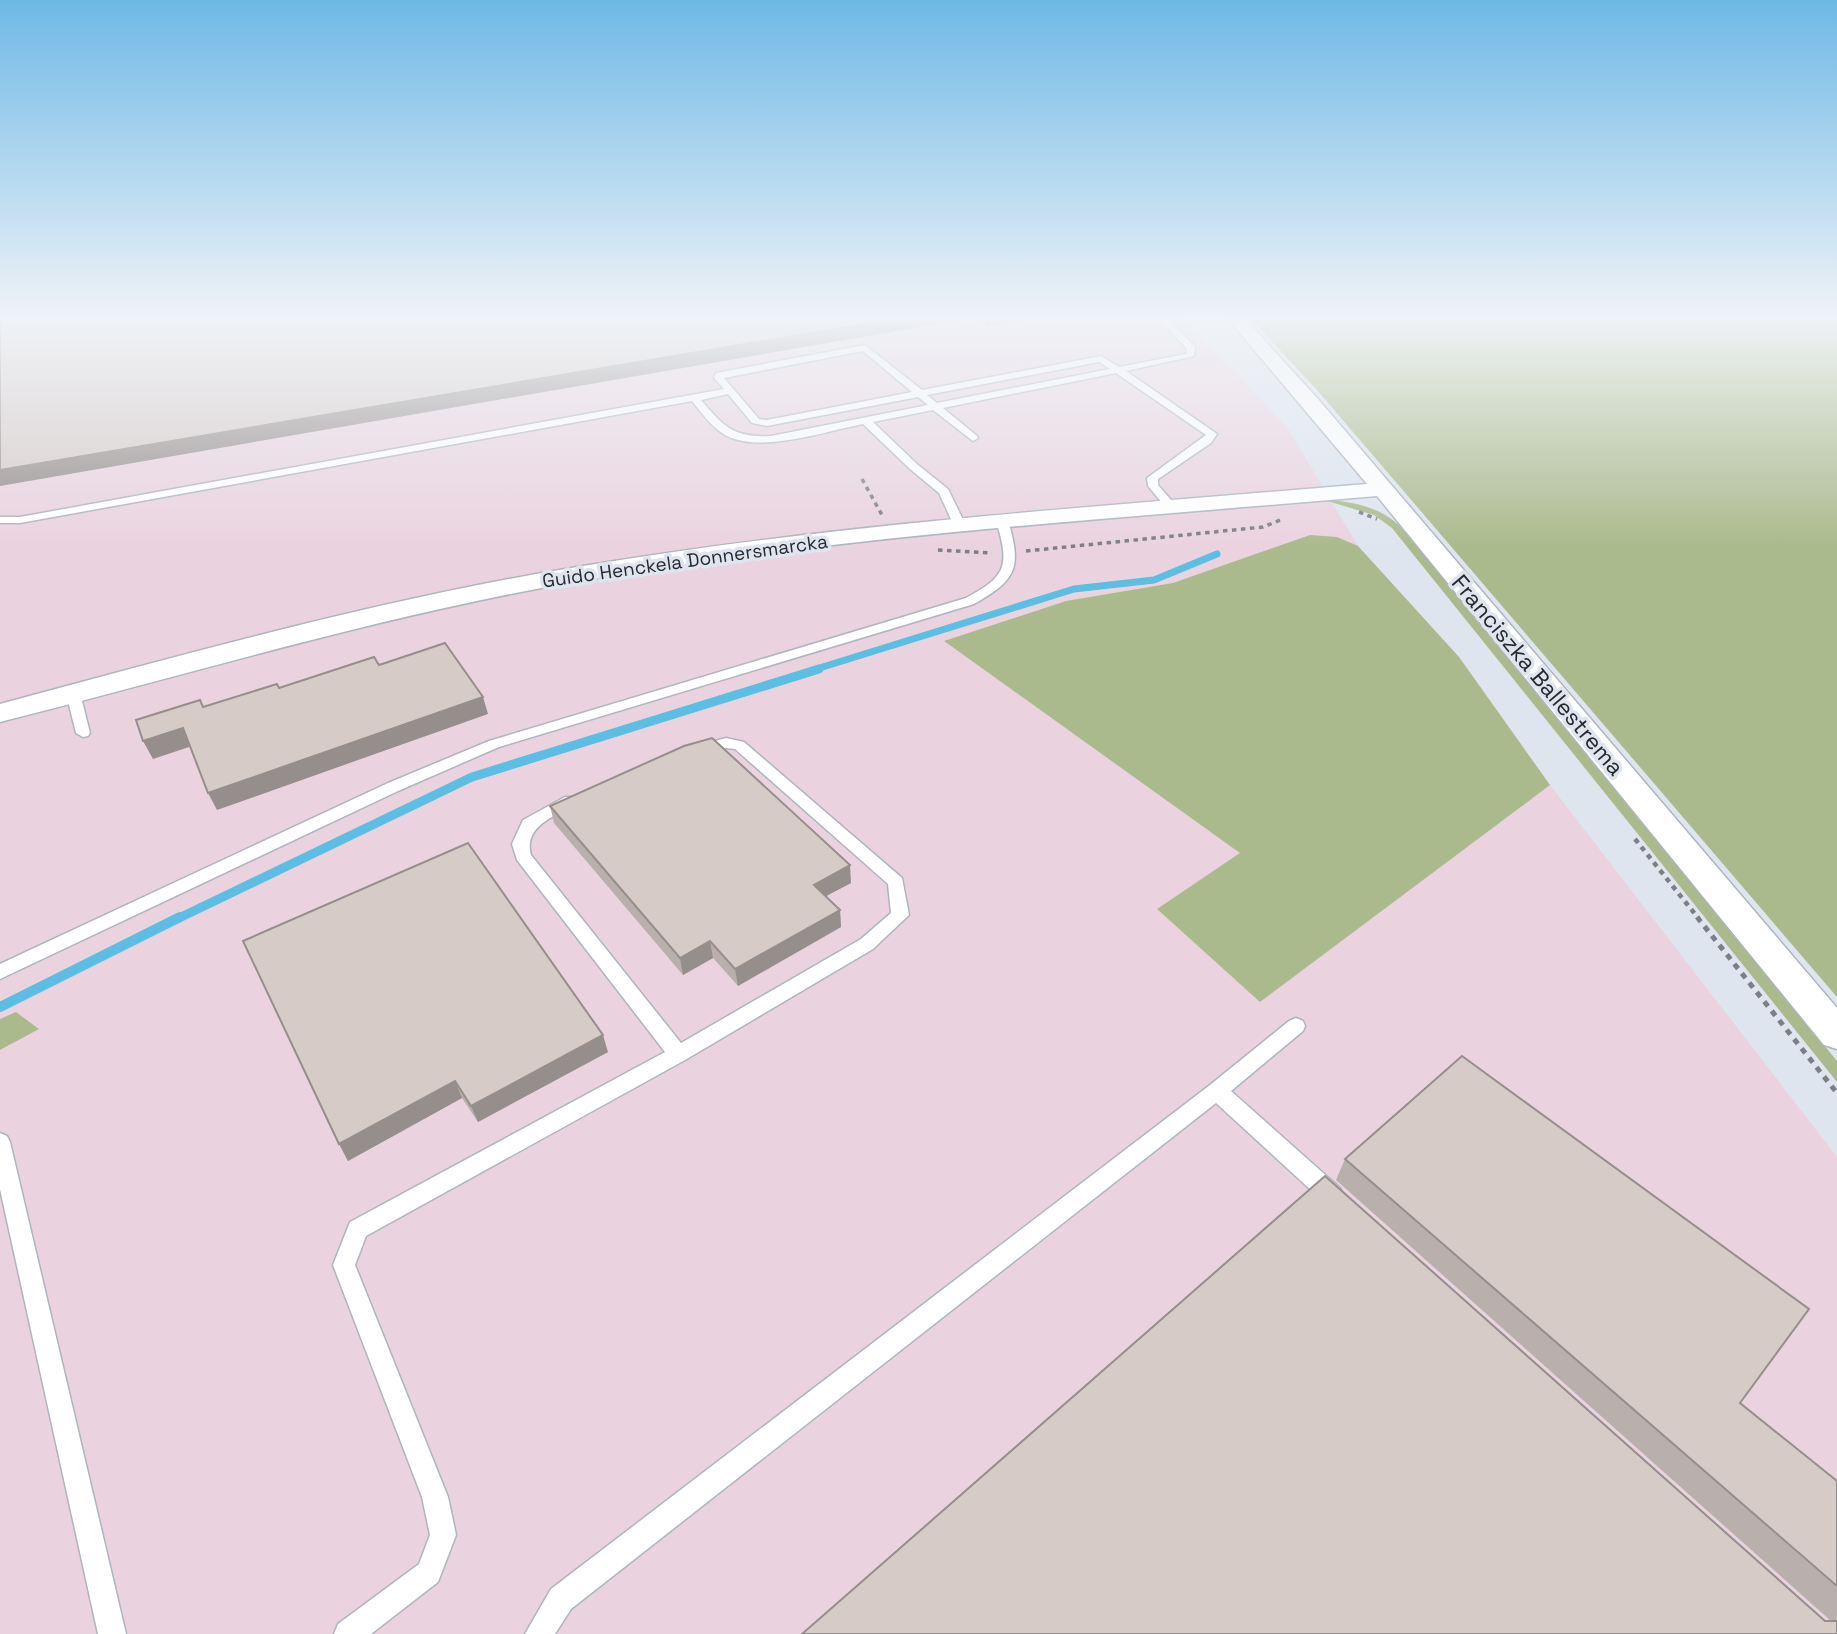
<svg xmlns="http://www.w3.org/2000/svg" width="1837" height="1634" font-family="'Space Grotesk',sans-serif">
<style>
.industrial{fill:#ead3df}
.green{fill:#abba8d}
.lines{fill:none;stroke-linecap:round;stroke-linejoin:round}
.stream-far2{stroke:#5bbee2;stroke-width:7}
.stream-far1{stroke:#5bbee2;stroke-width:9}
.stream{stroke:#5bbee2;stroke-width:10}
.lane-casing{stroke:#aeb5bd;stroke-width:3}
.street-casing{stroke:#aeb5bd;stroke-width:3}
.path-far2{stroke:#7c8086;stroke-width:3.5;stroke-dasharray:4.5 4.5;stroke-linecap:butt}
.path-far1{stroke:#7c8086;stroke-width:4.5;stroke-dasharray:5 5;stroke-linecap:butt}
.path{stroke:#7c8086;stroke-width:5;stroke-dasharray:6 6;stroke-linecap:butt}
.lane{fill:#fff;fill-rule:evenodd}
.street{fill:#fff;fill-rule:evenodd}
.wall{fill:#b9afac}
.shaded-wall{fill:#968e8c}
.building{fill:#d7cbc8;stroke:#968e8c;stroke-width:2}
.labels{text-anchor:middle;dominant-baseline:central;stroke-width:7;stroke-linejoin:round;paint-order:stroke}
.far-street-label{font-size:19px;fill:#27292d;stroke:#dee5ee}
.street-label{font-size:23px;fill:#27292d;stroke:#dee5ee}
</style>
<rect width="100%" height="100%" fill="#dee5ee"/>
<path class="industrial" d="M0,319H1184L1287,427L1358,546L1459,657L1550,785L1837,1157V1634H0Z"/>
<path class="green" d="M1251,319H1837V997L1317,390Z
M1324,500C1353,501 1381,507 1402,528L1837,1061V1082L1392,528L1374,515Z
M1310,535L1337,537L1358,546L1459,657L1550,785L1260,1002L1157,909L1240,853L944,641L1066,601L1173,583Z
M16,1012L39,1029L0,1050V1019Z"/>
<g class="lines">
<path class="stream-far2" d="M813,670L1074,589L1154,580L1217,554"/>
<path class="stream-far1" d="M177,919L472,777L819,669"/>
<path class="stream" d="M0,1007L180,917"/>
<g class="lane-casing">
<path id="lane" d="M1160,319H1168L1195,347L1194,356L1126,371L1217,434L1211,443L1158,479V485L1178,508L1172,511L1168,510L1148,486L1147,478L1206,435L1116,373L943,408L977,436L978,438L973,441L933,410L873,422L918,465L948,489L967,528L961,531L955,528L939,493L910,469L863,424C826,431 755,456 722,433C710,425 701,412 692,401L20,523H0V517H20L724,389L714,378L716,373L865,345L922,390L1101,356L1119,367L1186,354L1187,349ZM863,351L912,392L767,420L759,419L724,378ZM1099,362L1110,369L937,403L927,395ZM728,394L752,423L767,426L918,397L928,405L771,436C734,438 724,427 701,400Z
M1003,521L1009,524C1022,569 1015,581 974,604L499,747L398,791L0,979V964L388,783L489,741L966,598C1005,577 1010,567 997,524Z
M73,689L80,693L90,733L88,736L83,737L76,733L66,693Z
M726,738L744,742L902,878L909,915L873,949L685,1060L366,1236L355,1265L448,1497L456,1535L438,1582L371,1634H334L338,1624L419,1564L430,1535L422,1497L333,1265L350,1222L665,1052L517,860L512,844L523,820L565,797H575L578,801L575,805C555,816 523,826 531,855L681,1043L861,939L891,913L888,884L735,749L726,748L701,754L694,749L696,746Z
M1296,1018L1303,1021L1305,1026L1303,1031L1231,1091L1340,1188L1343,1195L1340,1202L1332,1205L1324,1202L1216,1103L571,1609L555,1634H525L551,1589L1210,1085L1289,1021Z
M0,1133L7,1136L10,1142L126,1634H98L0,1189Z"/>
</g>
<g class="street-casing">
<path id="street" d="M1228,319H1245L1318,399L1837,1008V1049L1824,1045L1377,496C1111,519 843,535 580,581C383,615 194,673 0,722V704C193,652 386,598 583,566C842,523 1105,506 1367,484Z"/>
</g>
<path class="path-far2" d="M862,479L882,515
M1359,512L1377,519
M938,550L992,553
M1026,551L1263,527L1283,519"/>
<path class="path-far1" d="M1635,839L1699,919"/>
<path class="path" d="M1697,917L1837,1093"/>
<use href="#lane" class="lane"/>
<use href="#street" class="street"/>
</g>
<path class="wall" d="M975,319H1031L986,327Z
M550,806L851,883L825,896L840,910L841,927L738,986L713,958L683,975L554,823Z
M243,941L608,1052L478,1122L462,1098L348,1161Z
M1345,1159L1740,1403L1837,1481V1634L1825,1621H1831L1336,1180Z"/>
<path class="shaded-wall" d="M893,319H966L0,486V470Z
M986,319H1031L986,327Z
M483,697L488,714L217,810L208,793Z
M183,728L192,746L153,759L143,741Z
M850,865L851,883L815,902L814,885Z
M840,910L841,927L738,986L735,969Z
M710,941L713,958L683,975L680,958Z
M603,1035L608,1052L478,1122L471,1106Z
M455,1081L462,1098L348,1161L339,1144Z"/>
<path class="building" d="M10,319H893L0,470V320Z
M445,643L483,697L208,793L183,728L143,741L136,720L200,700L203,707L277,684L279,688L374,657L379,665Z
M712,738L850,865L814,885L840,910L735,969L710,941L680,958L550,806L684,746Z
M468,843L603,1035L471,1106L455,1081L339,1144L243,941Z
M1462,1056L1809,1309L1740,1403L1837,1481V1586L1345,1159Z
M1325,1176L1825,1621H1837V1634H802Z"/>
<linearGradient id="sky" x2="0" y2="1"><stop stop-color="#6fb8e6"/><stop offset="0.58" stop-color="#f0f3f7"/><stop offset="1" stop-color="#f0f3f7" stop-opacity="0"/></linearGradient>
<rect width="1837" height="547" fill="url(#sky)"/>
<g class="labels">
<g class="far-street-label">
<text transform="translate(685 561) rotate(-8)">Guido Henckela Donnersmarcka</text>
</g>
<g class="street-label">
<text transform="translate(1538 675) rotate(50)">Franciszka Ballestrema</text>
</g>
</g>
</svg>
